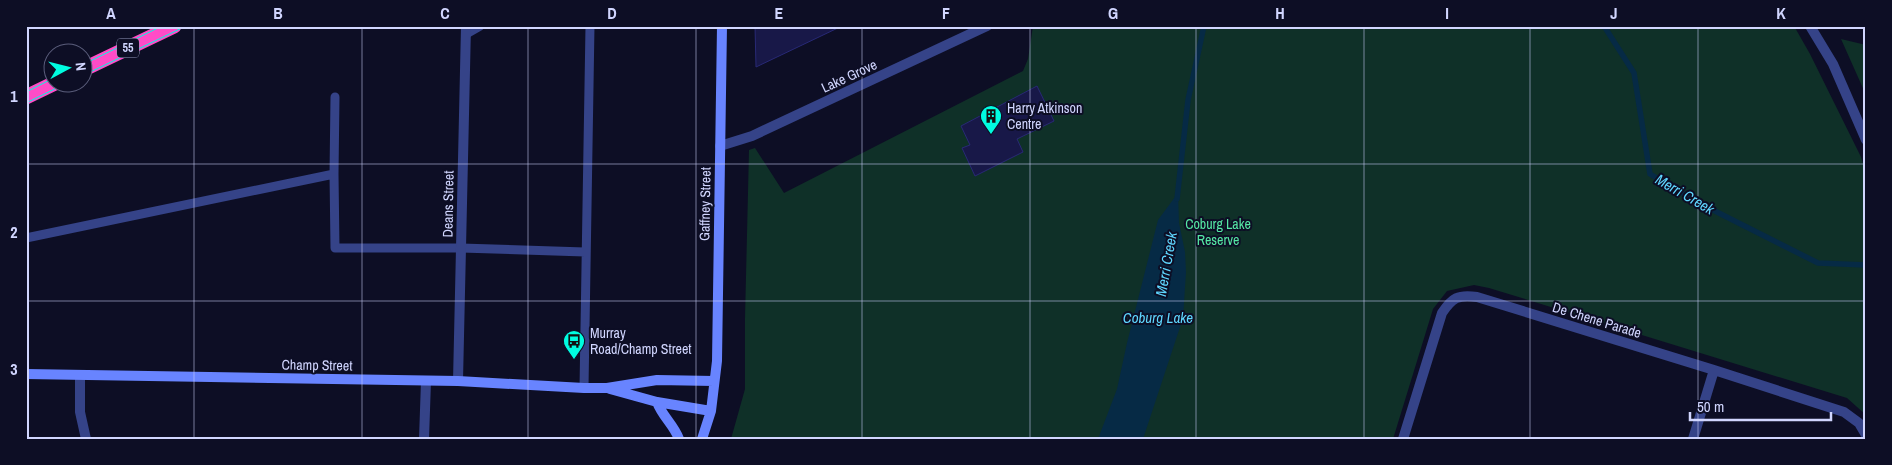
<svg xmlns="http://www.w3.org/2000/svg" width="1892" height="465" font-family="'Archivo Narrow',sans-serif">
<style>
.green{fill:#0f3028}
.water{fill:#062a45}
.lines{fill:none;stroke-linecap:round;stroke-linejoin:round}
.stream{stroke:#062a45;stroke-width:5.5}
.building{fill:#181848;stroke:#282975}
.lane{stroke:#354388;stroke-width:9}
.street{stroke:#354388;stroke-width:10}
.secondary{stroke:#6884ff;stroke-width:10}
.highway{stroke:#ff4cc7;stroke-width:15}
.tram{stroke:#00fce0;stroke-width:1}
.grid{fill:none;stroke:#d1d6ff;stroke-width:1;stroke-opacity:0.55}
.labels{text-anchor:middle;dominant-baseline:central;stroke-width:4;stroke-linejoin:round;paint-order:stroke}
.shield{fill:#0d0e25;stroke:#969abe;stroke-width:1}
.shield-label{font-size:12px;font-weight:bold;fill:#d1d6ff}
.street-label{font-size:14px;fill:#d1d6ff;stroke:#0d0e25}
.poi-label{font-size:14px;fill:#d1d6ff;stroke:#0d0e25;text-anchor:start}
.park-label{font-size:14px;fill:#55e8a4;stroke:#0d0e25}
.water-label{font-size:15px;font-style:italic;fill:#5fd7ff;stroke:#0d0e25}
.neatline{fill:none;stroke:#d1d6ff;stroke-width:2}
.grid-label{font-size:16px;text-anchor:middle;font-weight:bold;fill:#d1d6ff}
</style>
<rect width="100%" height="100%" fill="#0d0e25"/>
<path class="green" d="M1033,26H1794L1810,54L1861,157L1866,173V415L1847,398L1489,288L1474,285L1447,291L1433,309L1393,439H731L745,389V319L749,150L755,148L784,193L1023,71L1028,59Z
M1841,39L1866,45V95Z"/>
<path class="water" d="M1178,193L1179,223L1185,252L1186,272L1183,318L1143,439H1098L1117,389L1127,343L1158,220Z"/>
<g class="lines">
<path class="stream" d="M1604,26L1634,73L1650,174L1701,204L1818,263L1866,265
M1177,199L1188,100L1204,26"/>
</g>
<path class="building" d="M755,26H842L756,67Z
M1037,86L1054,121L1017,139L1023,152L975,176L962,148L970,145L961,126Z"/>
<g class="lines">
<path class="lane" d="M466,34L480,26
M334,174L335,97
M26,238L334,174L335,248H461L585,252
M584,388L590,26"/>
<path class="street" d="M1810,26L1833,64L1866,140
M720,146L752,136L987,26
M80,375V412L86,439
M458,381L466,26
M424,439L426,381
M1403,439L1442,313C1452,298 1458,294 1477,297L1714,370L1844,412L1859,423L1866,435
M1693,439L1714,370"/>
<path class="secondary" d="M26,374L458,381L584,388H607L657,380L714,381
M610,389L657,402L711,411
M657,402C662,416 674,425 679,439
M702,439L711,411L717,361L722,26"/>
<path class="highway" d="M82,70L174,26
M26,97L57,82"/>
<path class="tram" d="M82,65L162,26
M82,76L186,26
M26,92L52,79
M26,103L69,82"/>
</g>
<path class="grid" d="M194,26V439M362,26V439M528,26V439M696,26V439M862,26V439M1030,26V439M1196,26V439M1364,26V439M1530,26V439M1698,26V439M26,164H1866M26,301H1866"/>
<defs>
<g id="building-pin" transform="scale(1.125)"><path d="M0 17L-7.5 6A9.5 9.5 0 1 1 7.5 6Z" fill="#00fce0" stroke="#0d0e25"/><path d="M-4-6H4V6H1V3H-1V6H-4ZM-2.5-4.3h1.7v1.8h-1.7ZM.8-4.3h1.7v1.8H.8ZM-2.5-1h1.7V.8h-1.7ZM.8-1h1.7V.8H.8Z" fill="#111"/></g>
<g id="bus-pin" transform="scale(1.125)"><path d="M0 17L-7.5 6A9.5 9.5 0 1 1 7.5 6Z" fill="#00fce0" stroke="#0d0e25"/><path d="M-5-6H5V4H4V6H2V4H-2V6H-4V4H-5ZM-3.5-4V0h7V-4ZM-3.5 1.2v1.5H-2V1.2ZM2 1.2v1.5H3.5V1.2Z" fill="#111"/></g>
</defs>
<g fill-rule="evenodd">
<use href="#building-pin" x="991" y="116"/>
<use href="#bus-pin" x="574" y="341"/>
</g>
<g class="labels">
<rect class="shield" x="117" y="38.5" width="22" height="19" rx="4"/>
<g class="shield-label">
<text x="128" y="48">55</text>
</g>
<g class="street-label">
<text transform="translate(849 76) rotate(-25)">Lake Grove</text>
<text transform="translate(448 204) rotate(-89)">Deans Street</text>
<text transform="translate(705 204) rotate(-89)">Gaffney Street</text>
<text transform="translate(1597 320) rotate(17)">De Chene Parade</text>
<text transform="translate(317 365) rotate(1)">Champ Street</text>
</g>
<g class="poi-label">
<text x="1007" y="108">Harry Atkinson<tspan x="1007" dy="16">Centre</tspan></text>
<text x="590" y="333">Murray<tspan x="590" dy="16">Road/Champ Street</tspan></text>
</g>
<g class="park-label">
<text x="1218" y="224">Coburg Lake<tspan x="1218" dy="16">Reserve</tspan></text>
</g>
<g class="water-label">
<text transform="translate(1685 194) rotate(30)">Merri Creek</text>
<text transform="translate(1166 264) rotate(-80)">Merri Creek</text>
<text x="1158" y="317">Coburg Lake</text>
</g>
</g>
<rect width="1892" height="465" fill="none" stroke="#0d0e25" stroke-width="55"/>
<g transform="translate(68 68) rotate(83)"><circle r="24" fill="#0d0e25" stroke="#5b5e7c"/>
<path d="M0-4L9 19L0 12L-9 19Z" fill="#00fce0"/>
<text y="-8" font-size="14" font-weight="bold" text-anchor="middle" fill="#d1d6ff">N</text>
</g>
<path d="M1690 412v8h141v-8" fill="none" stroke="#d1d6ff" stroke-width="2.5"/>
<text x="1697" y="412" font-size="15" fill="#d1d6ff" stroke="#0d0e25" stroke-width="4" paint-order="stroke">50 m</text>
<rect x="28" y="28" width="1836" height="410" class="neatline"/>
<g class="grid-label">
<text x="111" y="19">A</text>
<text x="278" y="19">B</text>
<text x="445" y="19">C</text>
<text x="612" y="19">D</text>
<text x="779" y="19">E</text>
<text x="946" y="19">F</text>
<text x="1113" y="19">G</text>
<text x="1280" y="19">H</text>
<text x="1447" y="19">I</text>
<text x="1614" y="19">J</text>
<text x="1781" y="19">K</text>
<text x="14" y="102">1</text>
<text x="14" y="238">2</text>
<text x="14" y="375">3</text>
</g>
</svg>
